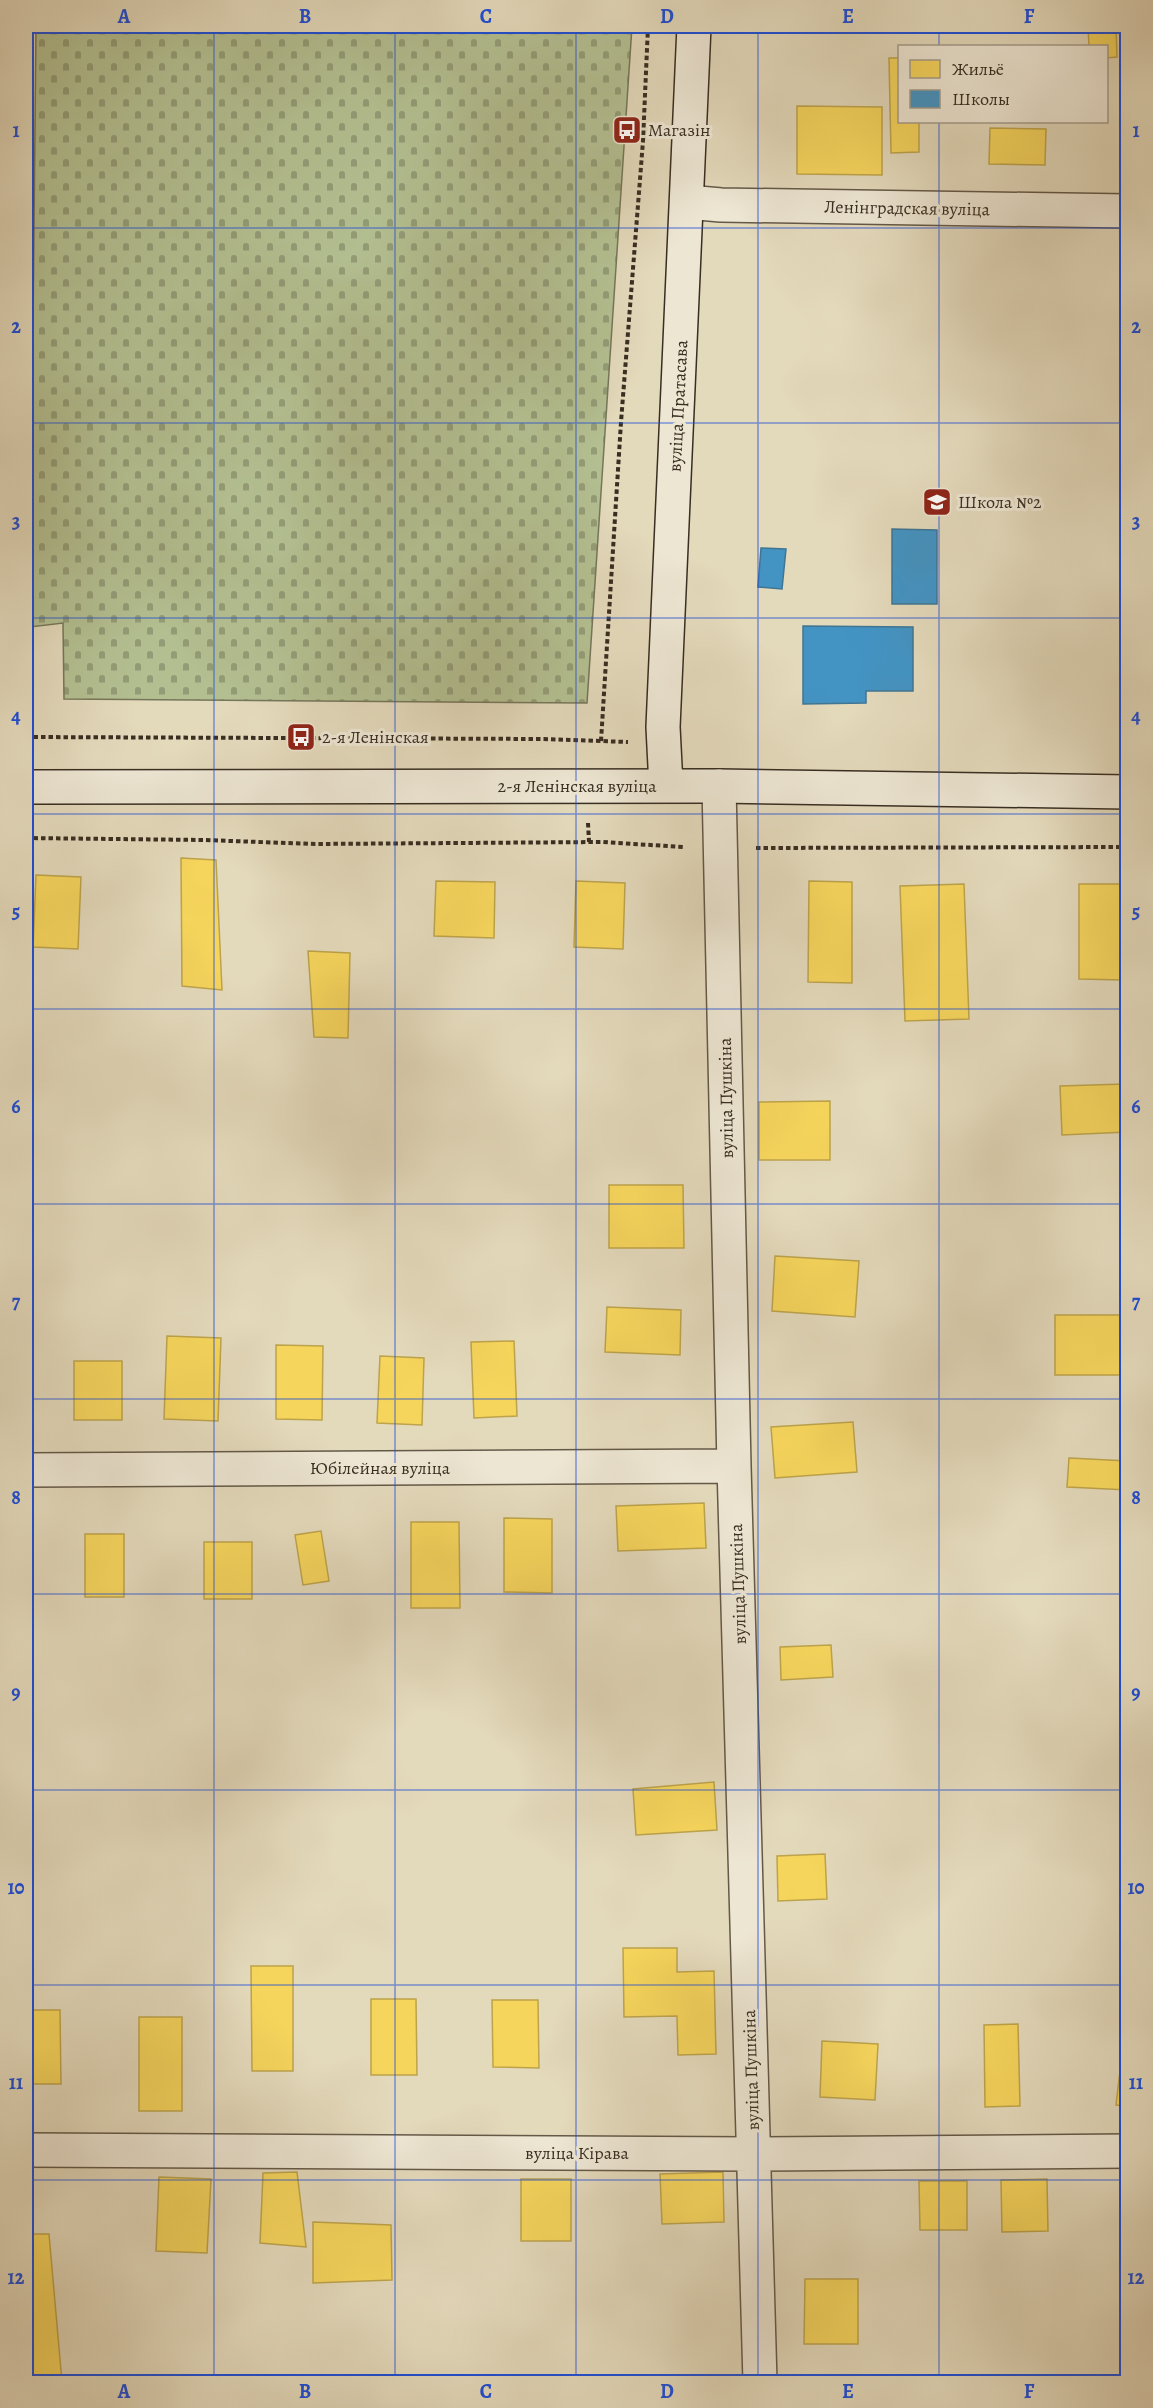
<svg xmlns="http://www.w3.org/2000/svg" width="1153" height="2408" font-family="Alegreya,serif">
<style>
.cemetery{fill:url(#cemetery-stones);stroke:#76765a;stroke-width:1.5}
.homes{fill:#f6d55c;stroke:#bda34b;stroke-width:1.5}
.schools{fill:#4393c3;stroke:#407593;stroke-width:1.5}
.lines{fill:none;stroke-linecap:round;stroke-linejoin:round}
.minor-casing{stroke:#645948;stroke-width:36}
.tertiary-casing{stroke:#645948;stroke-width:36}
.secondary-casing{stroke:#392e22;stroke-width:36}
.path{stroke:#392e22;stroke-width:4;stroke-dasharray:4.5 3;stroke-linecap:butt}
.minor{stroke:#ede6d3;stroke-width:33}
.tertiary{stroke:#ede6d3;stroke-width:33}
.secondary{stroke:#ede6d3;stroke-width:33}
.grid{fill:none;stroke:#1d4ed8;stroke-width:1.5;stroke-opacity:0.55}
.labels{text-anchor:middle;dominant-baseline:central;stroke-width:6;stroke-linejoin:round;paint-order:stroke}
.poi-label{font-size:18px;fill:#392e22;stroke:#ede6d3;text-anchor:start}
.street-label{font-size:18px;fill:#392e22;stroke:#ede6d3}
.neatline{fill:none;stroke:#1d4ed8;stroke-width:2}
.grid-label{font-size:20px;text-anchor:middle;font-weight:bold;fill:#1d4ed8}
</style>
<defs>
<pattern id="cemetery-stones" width="16" height="16" patternUnits="userSpaceOnUse" patternTransform="scale(1.5)"><rect width="16" height="16" fill="#b3bf91"/><path d="M2 7V4a2 2 0 0 1 4 0v3zM10 15v-3a2 2 0 0 1 4 0v3z" fill="#939c76"/></pattern>
</defs>
<rect width="100%" height="100%" fill="#e3d9bb"/>
<filter id="stains"><feTurbulence type="fractalNoise" baseFrequency=".00333" numOctaves="4"/><feColorMatrix values="0 0 0 0 .2 0 0 0 0 .09 0 0 0 0 .02 0 0 0 .5 -.17"/></filter>
<radialGradient id="worn" r=".72"><stop offset=".6" stop-color="#630" stop-opacity="0"/><stop offset="1" stop-color="#630" stop-opacity=".3"/></radialGradient>
<path class="cemetery" d="M36,26H632L587,703L64,699L63,623L30,627Z"/>
<path class="homes" d="M1088,26H1116L1117,57L1106,58V46H1089Z
M889,58H900V122H919V152L891,153Z
M797,106L882,107V175L797,174Z
M990,128L1046,129L1045,165L989,164Z
M1122,130H1128V169H1122Z
M181,858L216,860L222,990L182,986Z
M36,875L81,877L78,949L33,947Z
M436,881L495,882L494,938L434,936Z
M576,881L625,883L623,949L574,947Z
M809,881L852,882V983L808,982Z
M964,884L969,1019L905,1021L900,886Z
M1079,884H1122L1123,980L1079,979Z
M308,951L350,953L348,1038L314,1037Z
M1125,1084L1127,1132L1062,1135L1060,1086Z
M830,1101V1160H759V1102Z
M609,1185H683L684,1248H609Z
M775,1256L859,1261L855,1317L772,1311Z
M607,1307L681,1310L680,1355L605,1352Z
M1055,1315H1126V1375H1055Z
M167,1336L221,1338L218,1421L164,1419Z
M514,1341L517,1416L474,1418L471,1342Z
M276,1345L323,1346L322,1420L276,1419Z
M380,1356L424,1358L422,1425L377,1423Z
M74,1361H122V1420H74Z
M853,1422L857,1472L775,1478L771,1427Z
M1069,1458L1128,1461V1490L1067,1487Z
M704,1503L706,1548L618,1551L616,1506Z
M504,1518L552,1519V1593L504,1592Z
M411,1522H459L460,1608H411Z
M321,1531L329,1581L303,1585L295,1535Z
M85,1534H124V1597H85Z
M204,1542H252V1599H204Z
M831,1645L833,1677L781,1680L780,1647Z
M714,1782L717,1830L636,1835L633,1789Z
M825,1854L827,1899L778,1901L777,1856Z
M623,1948H677V1972L714,1971L716,2054L678,2055L677,2016L624,2017Z
M251,1966H293V2071H252Z
M371,1999H416L417,2075H371Z
M492,2000H538L539,2068L493,2067Z
M26,2010H60L61,2084H26Z
M139,2017H182V2111H139Z
M1018,2024L1020,2106L985,2107L984,2025Z
M1124,2037L1128,2038V2106L1116,2105Z
M822,2041L878,2044L875,2100L820,2097Z
M297,2172L306,2247L260,2243L263,2173Z
M723,2172L724,2222L662,2224L660,2174Z
M159,2177L211,2179L207,2253L156,2251Z
M521,2179H571V2241H521Z
M1047,2179L1048,2231L1002,2232L1001,2180Z
M919,2181H967V2230H920Z
M313,2222L391,2225L392,2280L313,2283Z
M26,2234H49L62,2382H26Z
M805,2279H858V2344H804Z"/>
<path class="schools" d="M892,529L937,530V604H892Z
M761,548L786,549L782,589L758,587Z
M803,626L913,627V691H866V703L803,704Z"/>
<g class="lines">
<g class="minor-casing">
<path id="minor" d="M719,786L734,1466L760,2382
M26,1470L734,1466
M26,2150L753,2154L1128,2151"/>
</g>
<g class="tertiary-casing">
<path id="tertiary" d="M687,202L721,205L1128,211"/>
</g>
<g class="secondary-casing">
<path id="secondary" d="M666,786L663,727L694,26
M26,787L719,786L1128,792"/>
</g>
<path class="path" d="M26,737L544,739L628,742
M601,741L621,422L643,141L648,26
M588,823L589,842
M26,838L204,840L315,844L602,842L683,847
M756,848L1128,847"/>
<use href="#minor" class="minor"/>
<use href="#tertiary" class="tertiary"/>
<use href="#secondary" class="secondary"/>
</g>
<path class="grid" d="M214,26V2382M395,26V2382M576,26V2382M758,26V2382M939,26V46M939,122V2382M26,228H1128M26,423H1128M26,618H1128M26,814H1128M26,1009H1128M26,1204H1128M26,1399H1128M26,1594H1128M26,1790H1128M26,1985H1128M26,2180H1128"/>
<defs>
<g id="bus-square" transform="scale(1.5)"><rect x="-9" y="-9" width="18" height="18" rx="4" fill="#8f2418" stroke="#ede6d3"/><path d="M-5-6H5V4H4V6H2V4H-2V6H-4V4H-5ZM-3.5-4V0h7V-4ZM-3.5 1.2v1.5H-2V1.2ZM2 1.2v1.5H3.5V1.2Z" fill="#fff"/></g>
<g id="school-square" transform="scale(1.5)"><rect x="-9" y="-9" width="18" height="18" rx="4" fill="#8f2418" stroke="#ede6d3"/><path d="M0-5L7-2L0 1L-7-2ZM-4 1L0 2.5L4 1V4Q0 6-4 4Z" fill="#fff"/></g>
</defs>
<g fill-rule="evenodd">
<use href="#bus-square" x="627" y="130"/>
<use href="#school-square" x="937" y="502"/>
<use href="#bus-square" x="301" y="737"/>
</g>
<g class="labels">
<g class="poi-label">
<text x="648" y="130">Магазін</text>
<text x="958" y="502">Школа №2</text>
<text x="322" y="737">2-я Ленінская</text>
</g>
<g class="street-label">
<text transform="translate(907 208) rotate(1)">Ленінградская вуліца</text>
<text transform="translate(678 406) rotate(-87)">вуліца Пратасава</text>
<text x="577" y="786">2-я Ленінская вуліца</text>
<text transform="translate(726 1098) rotate(-91)">вуліца Пушкіна</text>
<text x="380" y="1468">Юбілейная вуліца</text>
<text transform="translate(738 1584) rotate(-92)">вуліца Пушкіна</text>
<text transform="translate(751 2070) rotate(-92)">вуліца Пушкіна</text>
<text x="577" y="2153">вуліца Кірава</text>
</g>
</g>
<rect width="1153" height="2408" fill="none" stroke="#e3d9bb" stroke-width="66"/>
<rect x="898" y="45" width="210" height="78" fill="#ede6d3" stroke="#a59c8c" stroke-width="1.5"/>
<rect x="910" y="60" width="30" height="18" fill="#f6d55c" stroke="#a59c8c" stroke-width="1.5"/>
<text x="952" y="75" font-size="18" fill="#392e22">Жильё</text>
<rect x="910" y="90" width="30" height="18" fill="#4393c3" stroke="#a59c8c" stroke-width="1.5"/>
<text x="952" y="105" font-size="18" fill="#392e22">Школы</text>
<rect x="33" y="33" width="1087" height="2342" class="neatline"/>
<g class="grid-label">
<text x="124" y="23">A</text>
<text x="305" y="23">B</text>
<text x="486" y="23">C</text>
<text x="667" y="23">D</text>
<text x="848" y="23">E</text>
<text x="1029" y="23">F</text>
<text x="16" y="137">1</text>
<text x="1136" y="137">1</text>
<text x="16" y="333">2</text>
<text x="1136" y="333">2</text>
<text x="16" y="528">3</text>
<text x="1136" y="528">3</text>
<text x="16" y="723">4</text>
<text x="1136" y="723">4</text>
<text x="16" y="918">5</text>
<text x="1136" y="918">5</text>
<text x="16" y="1113">6</text>
<text x="1136" y="1113">6</text>
<text x="16" y="1308">7</text>
<text x="1136" y="1308">7</text>
<text x="16" y="1504">8</text>
<text x="1136" y="1504">8</text>
<text x="16" y="1699">9</text>
<text x="1136" y="1699">9</text>
<text x="16" y="1894">10</text>
<text x="1136" y="1894">10</text>
<text x="16" y="2089">11</text>
<text x="1136" y="2089">11</text>
<text x="16" y="2284">12</text>
<text x="1136" y="2284">12</text>
<text x="124" y="2398">A</text>
<text x="305" y="2398">B</text>
<text x="486" y="2398">C</text>
<text x="667" y="2398">D</text>
<text x="848" y="2398">E</text>
<text x="1029" y="2398">F</text>
</g>
<rect width="100%" height="100%" filter="url(#stains)"/>
<rect width="100%" height="100%" fill="url(#worn)"/>
</svg>
